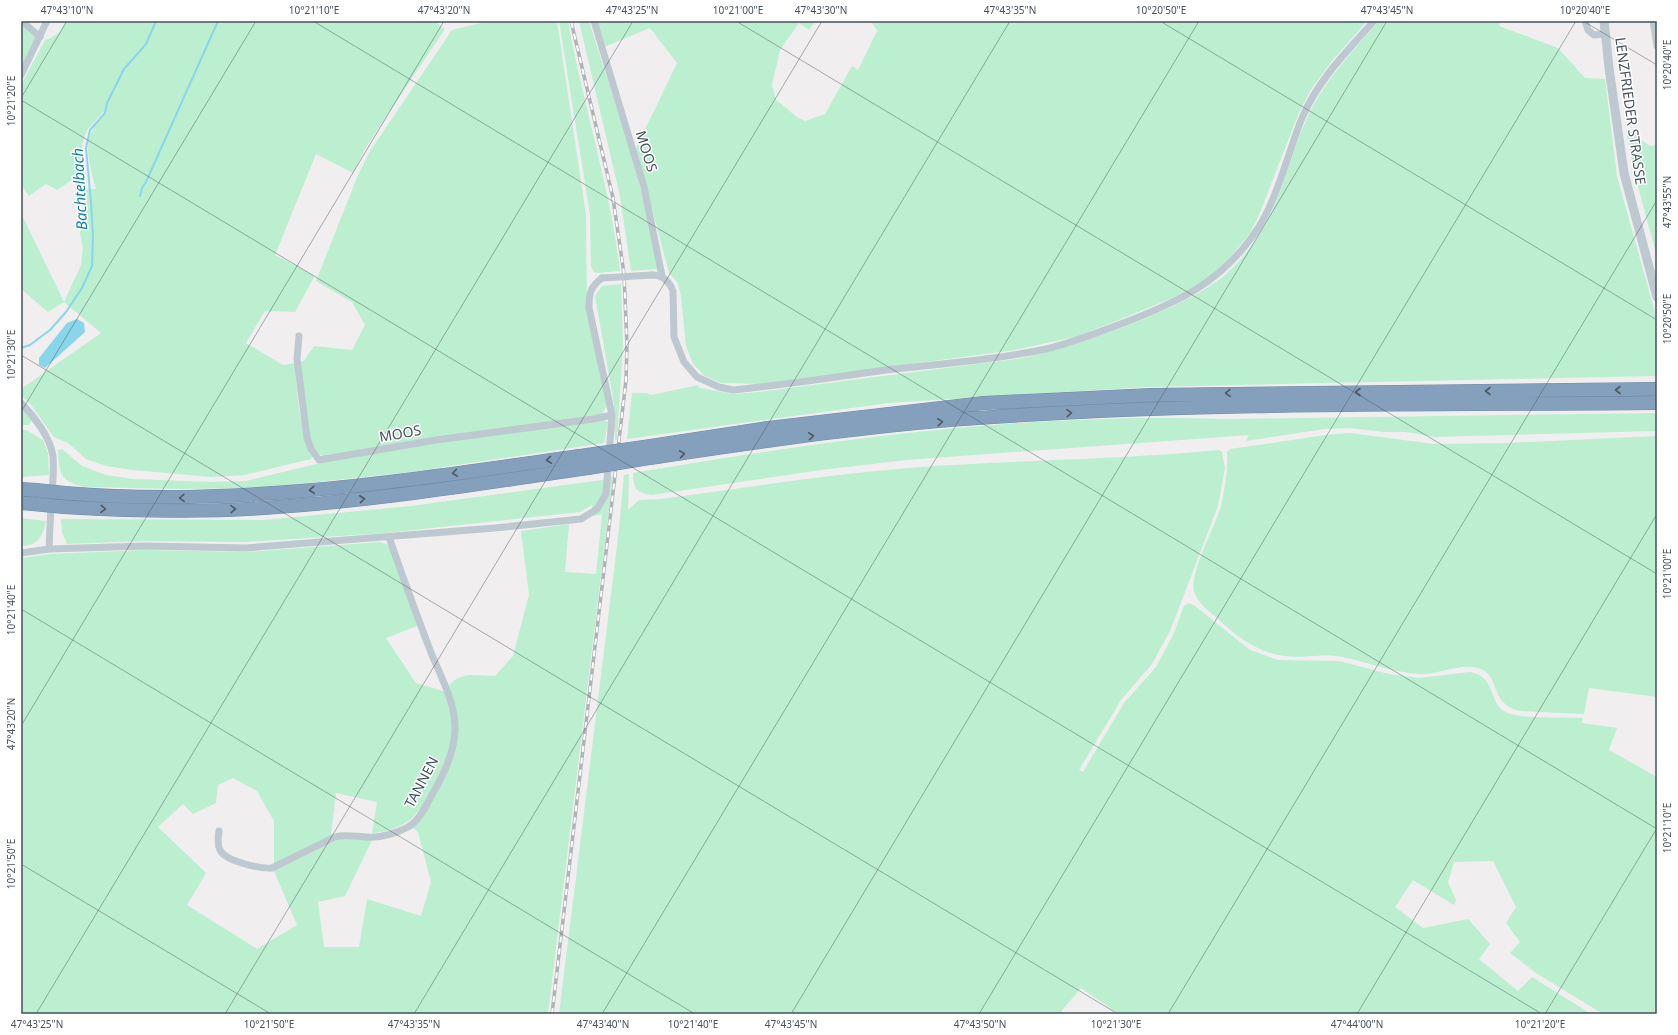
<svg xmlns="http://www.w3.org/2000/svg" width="1678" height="1035" font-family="'Noto Sans',sans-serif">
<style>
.green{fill:#bcefd0}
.water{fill:#89d6eb}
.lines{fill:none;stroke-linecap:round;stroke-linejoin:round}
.stream{stroke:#89d6eb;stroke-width:2}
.motorway-casing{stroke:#708ba9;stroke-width:14}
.minor{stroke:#bec8d0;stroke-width:7}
.tertiary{stroke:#bec8d0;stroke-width:9}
.motorway{stroke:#85a0bd;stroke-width:13}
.rail-casing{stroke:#b0b3b8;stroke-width:3.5}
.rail{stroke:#fff;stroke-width:2;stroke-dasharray:6;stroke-linecap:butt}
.motorway-bridge-casing{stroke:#708ba9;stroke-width:14;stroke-linecap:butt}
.minor-bridge{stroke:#bec8d0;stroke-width:7}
.motorway-bridge{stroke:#85a0bd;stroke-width:13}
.oneway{stroke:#4c5965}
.ticks{fill:none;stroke:#46515b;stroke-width:1;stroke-opacity:0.45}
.labels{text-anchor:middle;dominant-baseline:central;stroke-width:3;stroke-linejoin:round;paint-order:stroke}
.street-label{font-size:14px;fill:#46515b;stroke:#fff}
.water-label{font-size:15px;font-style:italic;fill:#0c80a0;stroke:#fff}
.neatline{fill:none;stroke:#46515b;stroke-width:1.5}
.ticks-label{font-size:10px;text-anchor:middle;fill:#46515b}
</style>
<rect width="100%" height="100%" fill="#f0eeee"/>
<path class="green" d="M65,21H434L445,29L366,147L353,173L316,154L275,255L314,275L313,279L295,312L265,311L246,343L283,365L295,363C297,394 299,427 312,456L311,459L245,475L211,477L133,470L106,466L86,459L68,443L54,437L31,405L21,395V389L101,333L64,302L48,312L21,289V213L64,302L81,265L83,248L80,233L84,215L83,189H96C91,172 83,146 93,129C96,123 103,118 107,112L104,111L87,130L82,145V173L57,190L46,184L29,196L21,184V85L45,40C56,37 61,32 65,21Z
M489,21H557L586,215L587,308L607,406L602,414L324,457C315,452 312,447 309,438L300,362L304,361L314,346L352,350L365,325L352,302L316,281L358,175L370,151L452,30Z
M559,21H568C583,105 610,186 620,271L598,273L594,272L591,266L590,215Z
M579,21H589C599,54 665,250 657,269L631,271L620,196Z
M597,21H820L815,22L809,30L799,23L780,50L772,85L776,100L797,117L805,121L825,114L852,66L858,70L876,33L878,31L870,21H1367L1331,62L1310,91L1298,115L1259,215L1250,233L1232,255L1213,275L1187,292L1079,336L1015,350L760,384L721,383L705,376L693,364L686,346L681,297L678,283L669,273L636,148L677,63L650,28L604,47Z
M1379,21H1500L1499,26L1558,48L1585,78L1605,79L1617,176L1654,309L1657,328V376L1148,387L888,403L627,439L632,393H646L652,395L698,385L700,388L733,394L759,392L1016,359C1056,352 1088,340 1126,326C1157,314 1188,301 1216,282C1232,271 1246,254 1257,238C1282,202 1289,157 1307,118C1324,81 1353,51 1379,21Z
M21,23L37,37L21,68Z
M1626,130H1630L1637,137L1650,146L1657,145V257L1634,172Z
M621,284L623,345L617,440H615L614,404L595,296L602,286Z
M21,407L32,419L29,425H21Z
M1657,413V431L1434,437L1406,432H1384L1350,428L1325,429L1246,441L1249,435L906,460L821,470L651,495C635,492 634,489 633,473C828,440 1026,412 1225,419Z
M603,420L608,422L604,443L411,472L261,488L178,489L84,487C60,481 59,473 58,450L62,449L82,466L106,475L133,479L212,482L246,481L320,463L437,443Z
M21,430H26L43,440L48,453L49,475L21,477Z
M1350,433L1434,444L1507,443L1657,436V697L1589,688L1584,714L1520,711C1488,704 1502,675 1478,668C1459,663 1438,675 1419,674C1392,672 1367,662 1342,657C1328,654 1314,656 1300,657C1264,657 1243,642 1217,618C1209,611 1197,603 1194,591C1189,574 1215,526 1221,506C1225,488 1228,470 1227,452L1230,449L1326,435Z
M1219,450L1222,452L1225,468L1218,506L1170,631L1152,664L1121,700L1079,770L1083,772L1124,703L1156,667L1174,633L1184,606L1189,603L1195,606L1250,650L1278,660L1339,661L1389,674L1419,678L1470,672C1498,677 1487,705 1508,713C1522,719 1565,717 1583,718L1582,723L1617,728L1609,750L1657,777V1012L1655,1014H1603L1536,973L1510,953L1520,942L1506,923L1516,907L1493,861L1454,862L1448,882L1456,900L1454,905L1413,880L1395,907L1423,928L1468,919L1490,944L1479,959L1518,991L1532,977L1591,1014H1119L1081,988L1059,1014H559L618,538L624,475L629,474L628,510L639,500L661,499C743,488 825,475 908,468C1012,460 1116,460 1219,450Z
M613,476L548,1014H21V558L50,554L145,550L247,552L380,542L388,545L406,591L417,626L386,638L416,683L446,692C450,705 454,718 453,731C451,758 429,807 407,822C396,829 385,832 372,833L377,802L336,793L331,835L274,864V821L257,791L233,778L218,785L216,803L193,814L183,804L158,827L206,873L187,905L257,949L297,925L274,871L340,839L372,840L345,896L318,902L324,947H359L367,899L421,916L431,882L418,832L413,828C445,787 470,739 448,688C458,670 478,676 495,676L513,656L529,595L521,531L569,524L565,572L596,574L602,514L594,516L592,505L580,512L386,533L245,542L143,541L67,544L62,532L61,519L264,520L411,506L602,480Z
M21,518L46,521C43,536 38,546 21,546Z"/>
<path class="water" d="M77,319L84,323L85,332L45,368L39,365V358L67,323Z"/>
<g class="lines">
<path class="stream" d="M140,196L142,188L146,182L218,21
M21,348L30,345L50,330L66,312L82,288L92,266L93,236L91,203L86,148L90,130L105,113L107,103L124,69L146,44L156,21"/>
<g class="motorway-casing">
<path id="motorway" d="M644,447L768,428L984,403L1151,395L1657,389
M643,459C759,442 876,424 993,417C1214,402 1436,405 1657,403
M21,489L36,490
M65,493C241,508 414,479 587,455
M21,503L33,504
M64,507C130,511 197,513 264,508C372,501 480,484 588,468"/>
</g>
<path class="minor" d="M22,21L40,37
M594,21L644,187L662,276
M1585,21L1588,30L1594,35L1606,34
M1653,21L1657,46
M21,75L47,21
M652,275C663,275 669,281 673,291L674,337L684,362L697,377L719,387L733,390C785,385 835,377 886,370C939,364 994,360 1046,349C1075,342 1103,331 1131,320C1182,300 1219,282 1252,237C1276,206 1287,155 1302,118C1318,80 1347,51 1374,21
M299,336L297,359L307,438L311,449L319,460L436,440L593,419L612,415
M21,403C34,416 50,437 53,456C54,468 53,481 52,493
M49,549L51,504
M21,553L49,549L145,546L246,548L495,528L581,519L597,509L606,494L612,415L589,308C589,294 590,287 602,278
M219,831C218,837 217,844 220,850C225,861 260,869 272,868L335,837C345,834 357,837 368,837C381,838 397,833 408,827C420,820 427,804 433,793C444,774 454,752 455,731C456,702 440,676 430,650C416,613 402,575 389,537"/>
<path class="tertiary" d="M1604,21L1609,68L1624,173L1657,297"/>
<use href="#motorway" class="motorway"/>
<g class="rail-casing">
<path id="rail" d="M552,1014L614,484L626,380L627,345L624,274L613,198L571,21"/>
</g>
<use href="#rail" class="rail"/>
<g class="motorway-bridge-casing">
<path id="motorway-bridge" d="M587,455L644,447
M588,468L643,459
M36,490L65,493
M33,504L64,507"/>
</g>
<path class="minor-bridge" d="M602,278L652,275"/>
<use href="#motorway-bridge" class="motorway-bridge"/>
</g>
<defs><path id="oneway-chevron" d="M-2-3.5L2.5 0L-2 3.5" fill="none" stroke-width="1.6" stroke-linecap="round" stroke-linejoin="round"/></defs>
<g class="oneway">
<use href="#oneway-chevron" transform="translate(1618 390) rotate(180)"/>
<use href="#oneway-chevron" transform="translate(1488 391) rotate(180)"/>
<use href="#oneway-chevron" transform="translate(1358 392) rotate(180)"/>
<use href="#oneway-chevron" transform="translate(1228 393) rotate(179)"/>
<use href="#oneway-chevron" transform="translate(1069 413) rotate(-3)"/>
<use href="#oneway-chevron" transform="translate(940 422) rotate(-5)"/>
<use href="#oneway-chevron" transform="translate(811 436) rotate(-7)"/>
<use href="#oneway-chevron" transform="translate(682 454) rotate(-8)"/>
<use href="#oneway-chevron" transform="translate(549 460) rotate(172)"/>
<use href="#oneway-chevron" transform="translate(455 473) rotate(172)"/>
<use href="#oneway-chevron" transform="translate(312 490) rotate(175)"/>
<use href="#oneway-chevron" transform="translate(182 498) rotate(179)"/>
<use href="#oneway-chevron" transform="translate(362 499) rotate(-6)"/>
<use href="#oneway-chevron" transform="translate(103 509) rotate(3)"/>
<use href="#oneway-chevron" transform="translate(233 509) rotate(-2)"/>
</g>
<path class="ticks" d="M313,21L1657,829M736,21L1657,574M1160,21L1657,320M1583,21L1657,65M21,98L67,21M21,100L1542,1014M21,355L1118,1014M21,412L256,21M21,609L695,1014M21,726L444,21M21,864L271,1014M36,1014L633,21M225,1014L822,21M414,1014L1010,21M602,1014L1199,21M791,1014L1387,21M979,1014L1576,21M1168,1014L1657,200M1357,1014L1657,514M1545,1014L1657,828"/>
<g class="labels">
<g class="street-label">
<text transform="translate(1631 111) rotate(82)">LENZFRIEDER STRASSE</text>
<text transform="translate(647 151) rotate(73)">MOOS</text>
<text transform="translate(400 433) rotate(-10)">MOOS</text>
<text transform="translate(421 782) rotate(-62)">TANNEN</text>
</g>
<g class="water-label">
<text transform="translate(79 189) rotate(-93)">Bachtelbach</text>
</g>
</g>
<rect width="1678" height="1035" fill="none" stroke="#ffffff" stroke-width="44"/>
<rect x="22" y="22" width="1634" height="991" class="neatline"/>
<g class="ticks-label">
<text x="67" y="14">47°43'10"N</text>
<text x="314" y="14">10°21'10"E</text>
<text x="444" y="14">47°43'20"N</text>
<text x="632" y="14">47°43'25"N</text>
<text x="738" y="14">10°21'00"E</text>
<text x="821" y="14">47°43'30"N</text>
<text x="1010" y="14">47°43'35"N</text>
<text x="1161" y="14">10°20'50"E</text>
<text x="1387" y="14">47°43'45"N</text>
<text x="1585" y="14">10°20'40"E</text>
<text transform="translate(1667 65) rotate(-90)" y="4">10°20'40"E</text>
<text transform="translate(11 101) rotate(-90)" y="4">10°21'20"E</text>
<text transform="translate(1667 202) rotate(-90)" y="4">47°43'55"N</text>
<text transform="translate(1667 319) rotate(-90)" y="4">10°20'50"E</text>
<text transform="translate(11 355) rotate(-90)" y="4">10°21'30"E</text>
<text transform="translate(1667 574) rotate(-90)" y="4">10°21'00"E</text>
<text transform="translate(11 610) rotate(-90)" y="4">10°21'40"E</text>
<text transform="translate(11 724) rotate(-90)" y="4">47°43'20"N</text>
<text transform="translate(1667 828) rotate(-90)" y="4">10°21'10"E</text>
<text transform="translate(11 864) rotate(-90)" y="4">10°21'50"E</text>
<text x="37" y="1028">47°43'25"N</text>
<text x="269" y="1028">10°21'50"E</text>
<text x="414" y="1028">47°43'35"N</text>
<text x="603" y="1028">47°43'40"N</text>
<text x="693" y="1028">10°21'40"E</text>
<text x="791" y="1028">47°43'45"N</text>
<text x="980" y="1028">47°43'50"N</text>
<text x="1116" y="1028">10°21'30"E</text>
<text x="1357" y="1028">47°44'00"N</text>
<text x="1540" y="1028">10°21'20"E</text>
</g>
</svg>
